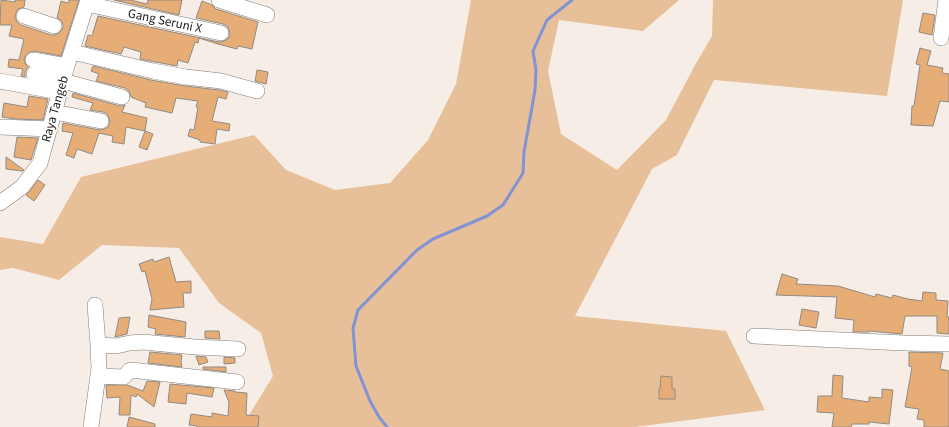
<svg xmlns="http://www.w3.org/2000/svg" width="949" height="427" font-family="'Source Sans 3',sans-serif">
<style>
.green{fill:#e7c09a}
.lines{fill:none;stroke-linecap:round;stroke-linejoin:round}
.stream{stroke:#8292d3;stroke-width:3}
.building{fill:#e6ae76;stroke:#918a83}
.minor-casing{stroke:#837c75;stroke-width:16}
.minor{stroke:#fff;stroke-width:15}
.labels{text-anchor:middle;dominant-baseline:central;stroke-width:3;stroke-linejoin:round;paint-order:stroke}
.street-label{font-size:13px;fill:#23201e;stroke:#fff}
</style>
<rect width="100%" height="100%" fill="#f6eee6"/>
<path class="green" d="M471,0H679L643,31L559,20L548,71L561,134L617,170L666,120L694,67L712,36L713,0H903L887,96L714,80L677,155L652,169L575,316L726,331L765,410L635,427H245L243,425L273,376L261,333L219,303L179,248L102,245L59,280L13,268L0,270V237L43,244L81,177L254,135L286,170L335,190L390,183L428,140L456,84Z"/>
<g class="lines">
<path class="stream" d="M387,427L379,417L370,401L356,366L353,328L358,310L417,250L433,239L487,216L503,205L523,173L524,152L535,90L536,70L533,51L547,20L572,0"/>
</g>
<path class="building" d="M1,0L15,2V0H25L24,7L18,9L16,13L15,17L17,22L21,25L51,35H55L60,32L63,28V25L61,20L57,18L61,1L68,3L69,0H79L61,56L35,51L30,52L26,55L24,59L25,63L28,67L25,72V77L21,76L23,69L8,67L9,59L19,60L24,39L9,36L12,25H0Z
M114,0H130L147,4L148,0H182L179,15Z
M202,1L212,5L216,9L258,22L252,49L238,46L237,49L218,44L199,38L198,43L195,42L188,63L178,60L177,66L140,59L141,52L124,47L121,54L85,46L88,35L92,36L98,16L219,42L224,41L228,39L230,35L229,30L227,26L223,24L196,18Z
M923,13L935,15L932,35L919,32Z
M920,48L931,51L927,65L943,68L942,73L949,74V102L940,101L933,126L911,125L912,106H914L920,65L916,64Z
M93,66L151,80L185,86L219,90L228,92L226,99L218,97L212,121L230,124L229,131L217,129L215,144L200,142V140L188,136L190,129L194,130L198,107H196L198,101L176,98L172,113L145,107L146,103L131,97L129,91L125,88L96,81L99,74L91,71Z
M257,70L268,72L266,84L255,81Z
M73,93L120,106L125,105L122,112L147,118L145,131L126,127L124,144L112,142L113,136L99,133L92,154L77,149L74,158L66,155L73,133L62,131L63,123L100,130L104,129L108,127L110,122L109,118L107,114L103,112L90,110L93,103L72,97Z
M29,96L48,99L43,120L16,119L2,117L4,103L27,107Z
M145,131L153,134L147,150L139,147Z
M17,137L38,138L31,160L14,157Z
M6,157L24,170L22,171L6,169Z
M38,180L45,185L34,201L26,195L29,192Z
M169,257L176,282L191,281V293H183L184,307L150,310L152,299L145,271L142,272L139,264L153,259L154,262Z
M782,274L798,279L796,284L838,286L875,297L876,294L892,298L893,295L908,299L922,301L923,292L936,293V300L948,301L947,317H949V334L937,333V316H905L902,334L869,331V332H853L854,320L835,318L837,297L776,295Z
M802,309L819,312L816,328L799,325Z
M149,315L186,322L185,337L155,334L156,329L148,327Z
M130,317L127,334L115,337L119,318Z
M205,331H219L220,339L205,338Z
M150,352L182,355L181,362L182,367L148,363Z
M909,352L943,353L940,369L949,371V427H924V420L917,419L919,409L905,407L912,367L909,366Z
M196,356L206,357L208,362L199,365Z
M224,357L235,358V363L224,364Z
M203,367H226V372L203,369Z
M833,375L843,376L842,398L869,402V397L882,398V389L893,390L889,424L869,422V424H852L851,427H832L834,413L817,412L818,396H832Z
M661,376L672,377V389H675V399H659V389H660Z
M147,381L160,382L154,407L137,394L136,397L131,395L130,415H119L120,397L107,398L106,385H127L143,391Z
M170,384L214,388L212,397L187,393L186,404L168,402Z
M224,390L235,391V392L247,393L246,415L259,416L258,427H197V426L189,425L191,414L212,417V413L228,416L229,402Z
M129,417L155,424V427H127Z"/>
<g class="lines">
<g class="minor-casing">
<path id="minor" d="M219,0L267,15
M87,4L221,33
M24,16L54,26
M941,38L946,0
M72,52L153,71L186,77L221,81L257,91
M33,60L67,66
M34,74L63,81L122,97
M0,81L60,92
M54,112L101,121
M0,127L50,129
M0,203L22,187L40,163L67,66L88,0
M754,336L904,343L949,344
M98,345L116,346L130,343L143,342L195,347L238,349
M98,376L124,377L129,371L131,370L237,382
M91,427L99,368L98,345L95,305"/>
</g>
<use href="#minor" class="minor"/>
</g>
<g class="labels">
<g class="street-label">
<text transform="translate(165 21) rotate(12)">Gang Seruni X</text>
<text transform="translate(55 109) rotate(-74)">Raya Tangeb</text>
</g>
</g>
</svg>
